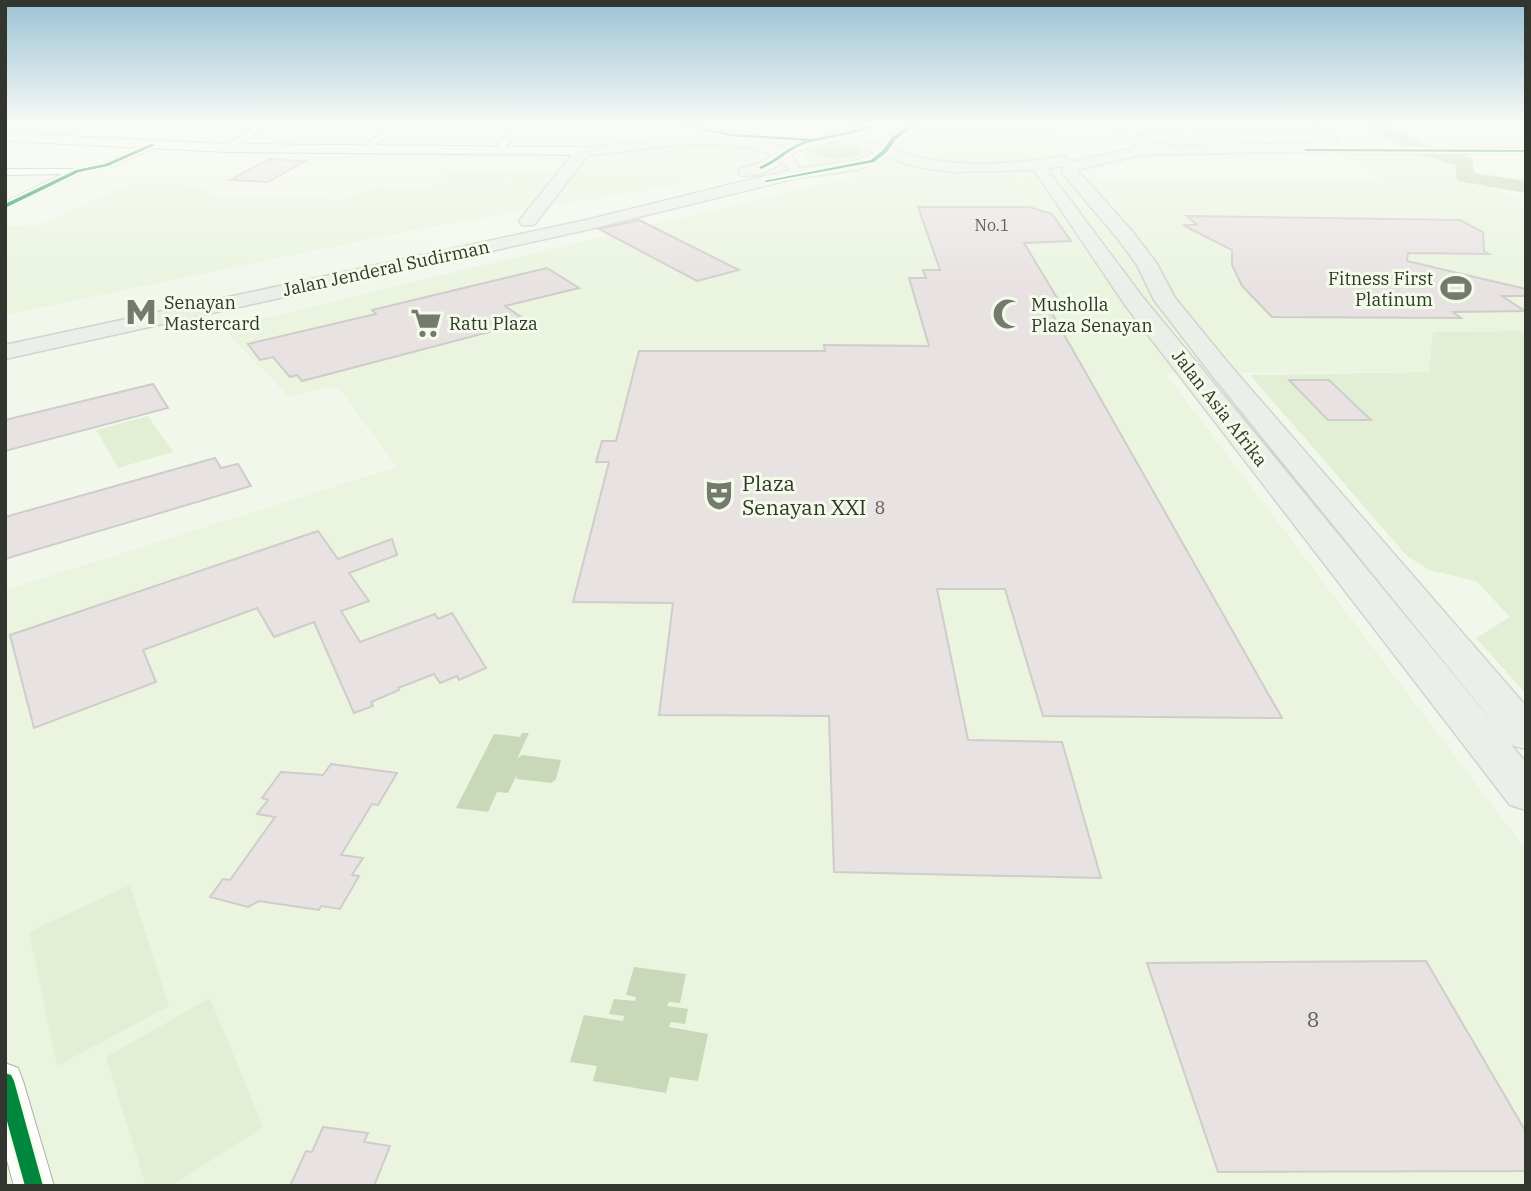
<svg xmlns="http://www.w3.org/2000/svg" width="1531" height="1191" font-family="'IBM Plex Serif',serif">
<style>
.built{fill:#eaf4df}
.green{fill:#e2efd5}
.water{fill:#c8d8b8}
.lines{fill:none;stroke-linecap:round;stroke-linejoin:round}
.river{fill:#c8d8b8;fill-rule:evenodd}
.building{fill:#e8e2e2;stroke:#cfcdca;stroke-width:2}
.minor-casing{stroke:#acb0a7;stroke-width:2}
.secondary-casing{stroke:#acb0a7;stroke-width:2}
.primary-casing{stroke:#d1d4ce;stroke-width:3}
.minor{fill:#fdfefc;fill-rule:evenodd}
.secondary{fill:#f5f6f3;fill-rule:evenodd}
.primary{fill:#eceee9;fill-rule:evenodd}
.cycleway-casing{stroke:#f2fce8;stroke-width:5}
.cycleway{fill:#00873e;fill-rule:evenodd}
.labels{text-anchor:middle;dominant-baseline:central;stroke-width:6;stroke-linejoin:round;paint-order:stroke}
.far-number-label{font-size:16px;fill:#60615b}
.far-street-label{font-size:18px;fill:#32362e;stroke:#f2fce8}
.far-poi-label{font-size:18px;fill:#32362e;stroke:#f2fce8;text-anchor:start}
.number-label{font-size:18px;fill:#60615b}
.poi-label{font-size:21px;fill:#32362e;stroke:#f2fce8;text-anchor:start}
.near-number-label{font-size:21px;fill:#60615b}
</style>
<rect width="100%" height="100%" fill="#f2f7ec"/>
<path class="built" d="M929,123H1046L1087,178L1383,180L1336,153H1446L1469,160L1476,181L1526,202V331L1433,332L1430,372L1165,373L1526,850V1186H5V590L397,467L337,386L289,397L223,328L854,176Z
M659,137L777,138L773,158L748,173L428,227L5,315V225L34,227L132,183L200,186L215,196L347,199L377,186L428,189L446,171L553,172L574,148L617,147Z"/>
<path class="green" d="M832,143L859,145L870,150L859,159L811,166L803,155L811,148Z
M1526,331V694L1476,638L1510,617L1476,581L1429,570L1407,556L1250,375L1429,372L1433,332Z
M148,416L173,452L118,468L96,430Z
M130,885L169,1006L57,1066L29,932Z
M210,998L263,1127L171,1186H146L106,1057Z"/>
<path class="water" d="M839,145L853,146L863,152C851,161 823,161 812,151Z
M522,733H529L517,759L522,755L561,760L556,779L551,783L517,779L516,776L508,793L497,792L488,812L456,808L494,734L520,737Z
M634,967L686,974L680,1003L669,1002L667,1006L688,1009L685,1024L671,1022L669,1027L708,1034L698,1081L670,1077L666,1093L593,1081L597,1066L570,1062L584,1015L623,1021L624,1016L609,1014L614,999L635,1001L636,997L626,995Z"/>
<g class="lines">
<path class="river" d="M1370,123H1386L1426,145L1472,158L1474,173L1526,181V193L1457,181L1455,165L1414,153L1372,131Z"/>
</g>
<path class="building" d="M269,159L305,161L268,182L230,180Z
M918,207H1029L1052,214L1071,241L1024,243L1059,301H1045L1282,718L1043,716L1005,589H937L968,740L1062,742L1101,878L834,872L829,716L659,715L673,603L573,602L609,462H596L602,441H616L639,351H825L824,345L929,346L909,278H926L923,270H940Z
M1187,216L1460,220L1483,232L1484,251L1489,254L1408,253L1407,261L1526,289V296H1502L1525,311L1453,312L1461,318L1272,317L1242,286L1232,265V250L1183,225H1197Z
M639,220L739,270L697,281L599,229Z
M547,268L579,288L505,306L521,317L508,320L516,325L302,381L297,375L290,377L273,357L260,360L248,344L376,314L372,310Z
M1289,380H1329L1371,420H1328Z
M153,384L168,408L5,451V420Z
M215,458L221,468L238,464L251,486L5,559V517Z
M318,531L338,559L392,539L397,555L349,573L369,601L341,611L360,642L435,614L438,619L452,613L486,668L459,680L457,676L440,683L434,674L398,688L399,690L371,702L373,706L354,713L314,622L274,637L257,608L143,650L156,682L34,728L10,635Z
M331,764L397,773L378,805L372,804L341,855L363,858L352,875L359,876L340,909L321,906L319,910L259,901L248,907L210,897L223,879L230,880L275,817L257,814L268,800L262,798L281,772L323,775Z
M1426,961L1526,1132V1171L1218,1172L1147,963Z
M323,1127L368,1133L364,1142L390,1146L374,1186H290L306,1151L312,1152Z"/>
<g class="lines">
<g class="minor-casing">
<path id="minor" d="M261,123H271L231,150H225V146Z
M392,123H401L369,151H363V147Z
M517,123H526L501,152H495V148Z
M672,123L731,132L820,140L815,143L731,138Z
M1306,125L1309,130L1124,132L1119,129L1124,126Z
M153,142L156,147L110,167L81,173L5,209V202L63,174L5,175V169H74L103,163Z
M1303,148H1526V154L1306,153Z
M5,1063L18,1068L23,1081L54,1186H14L5,1153Z"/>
</g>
<g class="secondary-casing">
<path id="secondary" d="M5,133L228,144L583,147L590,151L583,155L228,152L5,141Z"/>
</g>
<g class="primary-casing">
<path id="primary" d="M866,123H884C861,144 818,140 791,154L799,168L855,161L875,153L860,147V141L881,145C893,130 904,122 923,123L893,149C947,170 1007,165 1064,156L1071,162L1138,147L1109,123H1124L1147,141L1171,146L1323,143L1294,123H1310L1338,140V147L1331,151L1141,155L1077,170L1132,231L1157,264L1175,298L1229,364L1526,706V749L1511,745L1526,762V810L1510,805L1125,305L1034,170L954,172L917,167L887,157L858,170L797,178L586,230L5,359V345L586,220L790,170L782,162C773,171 752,178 739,175V169L766,161L772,154C715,134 646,150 588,155L534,225H522L519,221L522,217L578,148L697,137L760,140L780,147ZM1062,166L1063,174L1118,239L1137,265L1154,300L1211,374L1509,742L1141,295L1050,173L1049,168Z"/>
</g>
<use href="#minor" class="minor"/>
<use href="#secondary" class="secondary"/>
<use href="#primary" class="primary"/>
<g class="cycleway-casing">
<path id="cycleway" d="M674,123H680L731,134L814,139L858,129L874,123H879C856,136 829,136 804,144C788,150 777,163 761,169L759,167C776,160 788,146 806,141L731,136Z
M914,123H918L896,139L887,152L874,162L766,182L764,181L871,160L883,150L892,137Z
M151,144L155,145L108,166L79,172L5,208V204L76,170L105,164Z
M1304,149L1526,150V152L1306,151Z
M5,1073L11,1075L14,1081L43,1186H25L5,1114Z"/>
</g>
<use href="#cycleway" class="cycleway"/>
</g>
<linearGradient id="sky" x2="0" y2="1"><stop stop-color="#9bc2d5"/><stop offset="0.43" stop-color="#f9fbf6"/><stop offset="1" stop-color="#f9fbf6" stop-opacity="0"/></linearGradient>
<rect width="1531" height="289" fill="url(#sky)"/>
<defs>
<g id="stadium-bare" transform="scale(2.415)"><path d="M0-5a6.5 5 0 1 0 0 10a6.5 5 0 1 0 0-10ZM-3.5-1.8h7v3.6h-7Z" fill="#757a70" stroke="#f2fce8" stroke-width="2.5" paint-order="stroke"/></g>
<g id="metro-bare" transform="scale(2.415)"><path d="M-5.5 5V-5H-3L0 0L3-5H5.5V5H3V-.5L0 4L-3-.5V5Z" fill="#757a70" stroke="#f2fce8" stroke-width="2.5" paint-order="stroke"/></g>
<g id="mosque-bare" transform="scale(2.415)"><path d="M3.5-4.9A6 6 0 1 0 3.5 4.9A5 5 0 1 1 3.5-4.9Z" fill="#757a70" stroke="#f2fce8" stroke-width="2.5" paint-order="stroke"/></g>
<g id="supermarket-bare" transform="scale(2.415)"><path d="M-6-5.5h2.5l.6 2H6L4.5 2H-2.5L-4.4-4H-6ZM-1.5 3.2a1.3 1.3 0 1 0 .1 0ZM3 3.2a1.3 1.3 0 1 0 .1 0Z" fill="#757a70" stroke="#f2fce8" stroke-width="2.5" paint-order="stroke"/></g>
<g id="theatre-bare" transform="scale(2.415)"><path d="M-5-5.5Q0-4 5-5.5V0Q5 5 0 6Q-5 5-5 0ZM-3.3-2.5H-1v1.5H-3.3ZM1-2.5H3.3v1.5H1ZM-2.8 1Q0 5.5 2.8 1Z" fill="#757a70" stroke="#f2fce8" stroke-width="2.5" paint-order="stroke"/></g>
</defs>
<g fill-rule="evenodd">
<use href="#stadium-bare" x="1456" y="288"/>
<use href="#metro-bare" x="141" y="312"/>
<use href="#mosque-bare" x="1008" y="314"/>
<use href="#supermarket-bare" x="426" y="323"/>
<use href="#theatre-bare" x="719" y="495"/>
</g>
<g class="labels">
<g class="far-number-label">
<text x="992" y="225">No.1</text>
</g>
<g class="far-street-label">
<text transform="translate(386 268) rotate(-12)">Jalan Jenderal Sudirman</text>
<text transform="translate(1220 408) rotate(52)">Jalan Asia Afrika</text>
</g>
<g class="far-poi-label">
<text x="1433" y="278" text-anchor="end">Fitness First<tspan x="1433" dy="21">Platinum</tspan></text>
<text x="164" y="302">Senayan<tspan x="164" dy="21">Mastercard</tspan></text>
<text x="1031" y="304">Musholla<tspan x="1031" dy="21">Plaza Senayan</tspan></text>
<text x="449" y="323">Ratu Plaza</text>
</g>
<g class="number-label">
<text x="880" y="507">8</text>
</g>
<g class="poi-label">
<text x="742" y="483">Plaza<tspan x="742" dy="24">Senayan XXI</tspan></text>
</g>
<g class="near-number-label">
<text x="1313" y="1019">8</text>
</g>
</g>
<rect width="1531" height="1191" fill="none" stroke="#32362e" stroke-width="14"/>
</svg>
